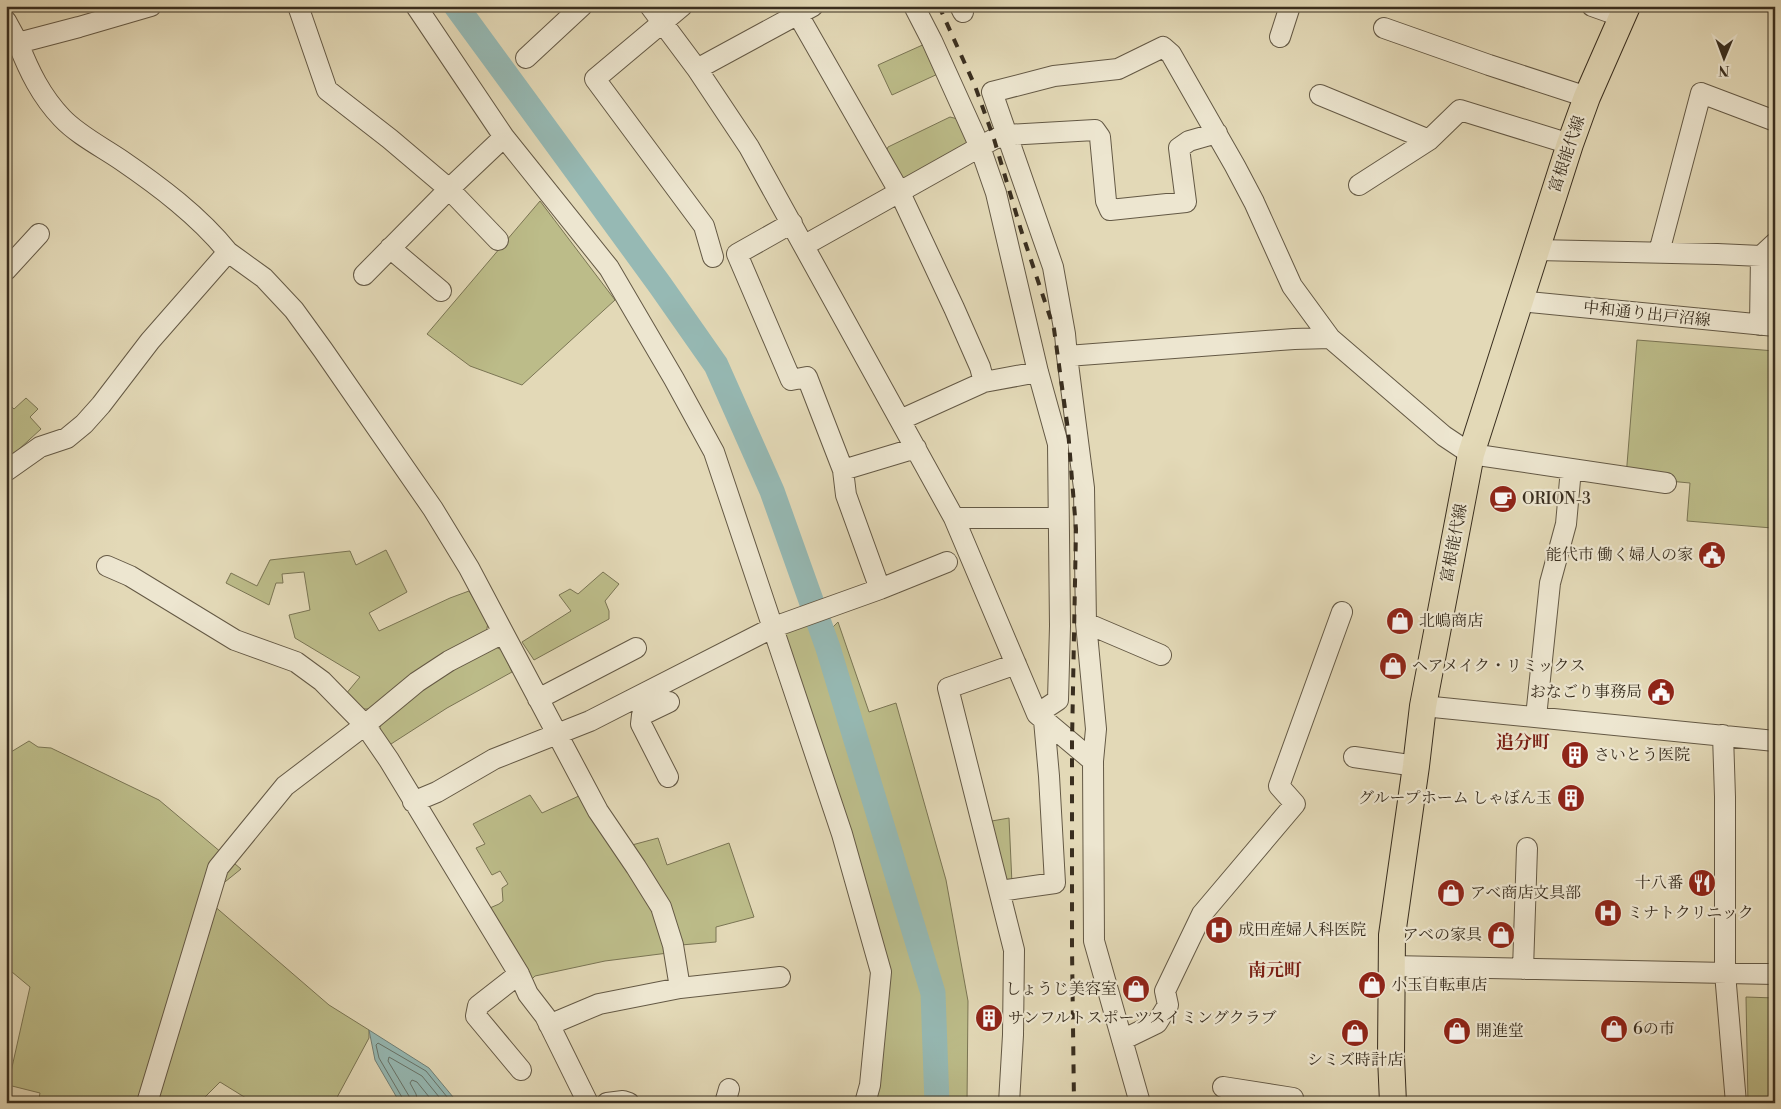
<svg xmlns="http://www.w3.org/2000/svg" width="1781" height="1109" font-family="'Libre Bodoni','Noto Serif JP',serif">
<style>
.green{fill:#bcbc89;stroke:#7a7554}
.water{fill:#96b9b4;stroke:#718178}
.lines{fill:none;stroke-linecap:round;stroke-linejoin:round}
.shore{stroke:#68746a;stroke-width:1}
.river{stroke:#96b9b4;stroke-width:25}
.minor-casing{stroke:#645945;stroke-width:22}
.major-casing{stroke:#392e1f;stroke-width:28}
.minor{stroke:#ede6d0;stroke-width:20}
.major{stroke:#e3d9b7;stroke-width:26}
.rail{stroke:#392e1f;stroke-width:4;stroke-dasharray:9 9;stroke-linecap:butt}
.labels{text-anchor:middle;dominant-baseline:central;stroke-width:4.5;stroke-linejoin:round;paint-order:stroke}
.street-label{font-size:16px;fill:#392e1f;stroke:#ede6d0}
.poi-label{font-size:16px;fill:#392e1f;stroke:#ede6d0;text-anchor:start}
.neighbourhood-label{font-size:18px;font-weight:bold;fill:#7a1f14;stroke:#ede6d0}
</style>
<rect width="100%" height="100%" fill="#e3d9b7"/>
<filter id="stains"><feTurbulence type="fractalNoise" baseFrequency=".004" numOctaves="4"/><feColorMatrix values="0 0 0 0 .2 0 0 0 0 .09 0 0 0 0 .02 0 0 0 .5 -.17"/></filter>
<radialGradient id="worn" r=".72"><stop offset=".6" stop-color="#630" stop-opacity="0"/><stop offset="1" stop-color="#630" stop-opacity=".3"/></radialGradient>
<path class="green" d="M927,43L940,73L892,95L878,65Z
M950,117L958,119L968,142L908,179H901L886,152L888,147Z
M540,201L615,300L522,385L470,366L427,334Z
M1637,340L1775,351V545H1771L1772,528L1687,521L1690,483L1626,477Z
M26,398L38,409L30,417L41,429L6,461V401L14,409Z
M386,550L407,592L369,613L379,631L450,598L469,591L488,622L486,635L375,709H361L345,695L360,677L295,638L289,615L310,610L304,572L282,574L283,583H276L269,605L226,583L231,573L257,586L270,560L350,551L356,565Z
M603,572L619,584L605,601L609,611V619L534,660L522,642L571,611L559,595L570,589L578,594Z
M813,619L820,640L838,622L869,712L896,703L946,880L968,1001L967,1103H871L884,968L782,634Z
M491,645L502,650L512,672L447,708L391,744L379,733L382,717Z
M29,741L38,747L51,748L159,800L241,869L205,898L329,1005L369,1030V1038L334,1103H254L220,1082L199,1103H38L40,1093L8,1085L30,987L6,967V755Z
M530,795L542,813L581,795L658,914L668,953L605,961L535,976L528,983L483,911L499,904L503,901L502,888L508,884L500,871L492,875L476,848L485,844L473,824Z
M1009,818L1012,884L1002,885L986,822Z
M658,838L667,865L729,843L754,917L716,927V942L681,945L632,845Z
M1746,997L1775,998V1103H1748Z"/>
<path class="water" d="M369,1030L429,1068L458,1103H400L375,1060Z"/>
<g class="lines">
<path class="shore" d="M404,1103L403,1099L379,1058L376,1045L378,1043L426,1071L452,1103
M410,1103L409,1096L388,1061L389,1057L422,1076L444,1103
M418,1103L416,1094L410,1083L412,1080L417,1082L434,1103"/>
<path class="river" d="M456,6L660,285L716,365L772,491L828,648L933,993L937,1103"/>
<g class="minor-casing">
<path id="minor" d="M298,6L327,90L390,139L449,189L498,240
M416,6L504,137L609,268L674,379L714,452L842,834L881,972L870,1085L865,1103
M650,6L697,69L749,147L954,518L1037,714L1093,761L1094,941L1140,1103
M682,6L595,79L704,226L713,257
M793,6L900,193L954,308L980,367L984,382
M914,6L932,41L980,147L996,193L1038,372L1058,444L1060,626L1058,700L1037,714
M960,6L963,12
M1592,6L1623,17
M6,21L18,43L79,27L151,6
M1384,28L1489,65L1587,97
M1280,37L1290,6
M6,47L18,43C29,71 41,96 62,118C78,135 102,147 121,160C159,186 199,216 228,252L150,341L101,405L84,424L67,438L40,447L6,471
M526,58L582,6
M697,69L813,6
M1320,95L1429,140
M1359,185L1429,140L1460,110L1570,144
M792,223L737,254L791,380L807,377L843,470
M805,245L994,139L1006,135L1095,130L1100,137L1106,201L1110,210L1186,202L1179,148L1189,141L1217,133
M390,248L441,291
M1537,250L1717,254L1761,256L1775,243
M228,252L264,278L294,310L323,350L433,509L469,568L598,811L636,867L661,907L673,945L680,988
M1659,252L1701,93L1775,121
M6,270L39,234
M364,275L449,189L504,137
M1519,301L1775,326
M1760,325L1761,256
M1330,338L1294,339L1067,356L1065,334L1053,267L992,92L1054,76L1118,69L1163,47L1171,54L1235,166L1254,202L1292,286L1330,338L1444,436L1471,454L1666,483
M1067,356L1084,488L1086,623L1096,729L1093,761
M900,420L984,382L1038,372
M954,518H1058
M107,566L130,576L235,640L296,662L322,681L365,725L389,760L519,974L528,994L545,1016L588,1103
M880,589L846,495L843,470L916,448
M1086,623L1161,655
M538,699L636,648
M1423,706L1775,741
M1536,717L1550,583L1566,524L1571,469
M1723,735L1725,797V973L1736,1103
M1354,757L1416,766
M668,777L641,724L642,715L669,702
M413,802L437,792L494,759L590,721L774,627L880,589L947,562
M1000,891L1055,883L1049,776L1044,720
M1391,966L1775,974
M1523,969L1527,848
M519,974L478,1006L476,1016L521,1070
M549,1025L599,1004L680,988L780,977
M1122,1040L1157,1023L1168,1005L1165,991L1202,914L1295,804L1279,786L1342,612
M1223,1087L1293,1098L1292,1103
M147,1103L218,868L285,786L365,725L417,682L449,661L503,633
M607,1103L623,1101L629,1103
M725,1103L729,1089
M1009,1103L1013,1035L1014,950L948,688L1016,664"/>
</g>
<g class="major-casing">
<path id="major" d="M1393,1103L1391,1057L1392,935L1416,766L1423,706L1471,454L1570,144L1587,97L1627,6"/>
</g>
<use href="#minor" class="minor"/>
<use href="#major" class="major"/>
<path class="rail" d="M939,6L975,86L994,139L1021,230L1054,329L1068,430L1076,529L1072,742V948L1074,1103"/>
</g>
<defs>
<g id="cafe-disc" transform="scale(1.4375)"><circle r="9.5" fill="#8f2418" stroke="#ede6d0"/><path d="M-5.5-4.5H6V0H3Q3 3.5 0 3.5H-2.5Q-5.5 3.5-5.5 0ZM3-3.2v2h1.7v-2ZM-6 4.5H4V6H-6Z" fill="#fff"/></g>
<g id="civic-disc" transform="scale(1.4375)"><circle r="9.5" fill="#8f2418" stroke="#ede6d0"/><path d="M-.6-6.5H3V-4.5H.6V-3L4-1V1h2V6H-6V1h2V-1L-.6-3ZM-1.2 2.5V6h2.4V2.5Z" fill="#fff"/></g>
<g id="shop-disc" transform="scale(1.4375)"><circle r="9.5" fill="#8f2418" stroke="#ede6d0"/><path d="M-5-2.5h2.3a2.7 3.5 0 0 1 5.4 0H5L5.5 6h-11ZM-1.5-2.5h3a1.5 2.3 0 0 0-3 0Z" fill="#fff"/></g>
<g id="building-disc" transform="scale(1.4375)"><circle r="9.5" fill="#8f2418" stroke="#ede6d0"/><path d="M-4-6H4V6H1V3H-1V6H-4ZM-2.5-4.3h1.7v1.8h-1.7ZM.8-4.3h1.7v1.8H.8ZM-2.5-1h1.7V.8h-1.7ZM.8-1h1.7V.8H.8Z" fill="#fff"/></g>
<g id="restaurant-disc" transform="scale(1.4375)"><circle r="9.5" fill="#8f2418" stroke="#ede6d0"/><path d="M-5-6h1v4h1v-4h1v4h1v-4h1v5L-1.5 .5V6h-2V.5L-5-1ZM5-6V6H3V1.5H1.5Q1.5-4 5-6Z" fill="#fff"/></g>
<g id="hospital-disc" transform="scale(1.4375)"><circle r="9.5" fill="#8f2418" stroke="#ede6d0"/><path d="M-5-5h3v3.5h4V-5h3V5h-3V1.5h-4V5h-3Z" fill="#fff"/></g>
</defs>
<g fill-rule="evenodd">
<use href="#cafe-disc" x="1503" y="499"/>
<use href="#civic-disc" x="1712" y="555"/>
<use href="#shop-disc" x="1400" y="621"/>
<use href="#shop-disc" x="1393" y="666"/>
<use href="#civic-disc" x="1661" y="692"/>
<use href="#building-disc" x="1575" y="755"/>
<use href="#building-disc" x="1571" y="798"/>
<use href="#restaurant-disc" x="1702" y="883"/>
<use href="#shop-disc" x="1451" y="893"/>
<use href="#hospital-disc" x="1608" y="913"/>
<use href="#hospital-disc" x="1219" y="930"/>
<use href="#shop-disc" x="1501" y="935"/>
<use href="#shop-disc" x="1372" y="985"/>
<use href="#shop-disc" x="1136" y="989"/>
<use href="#building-disc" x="989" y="1018"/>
<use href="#shop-disc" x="1614" y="1029"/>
<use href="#shop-disc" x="1457" y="1031"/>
<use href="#shop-disc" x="1355" y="1033"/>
</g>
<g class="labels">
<g class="street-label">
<text transform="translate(1567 154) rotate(-71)">富根能代線</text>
<text transform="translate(1647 314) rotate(6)">中和通り出戸沼線</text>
<text transform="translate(1454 543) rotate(-79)">富根能代線</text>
</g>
<g class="poi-label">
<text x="1522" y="499">ORION-3</text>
<text x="1693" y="555" text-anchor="end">能代市 働く婦人の家</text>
<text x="1419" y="621">北嶋商店</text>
<text x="1412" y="666">ヘアメイク・リミックス</text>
<text x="1642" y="692" text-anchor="end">おなごり事務局</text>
<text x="1594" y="755">さいとう医院</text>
<text x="1552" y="798" text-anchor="end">グループホーム しゃぼん玉</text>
<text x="1683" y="883" text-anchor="end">十八番</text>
<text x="1470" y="893">アベ商店文具部</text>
<text x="1627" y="913">ミナトクリニック</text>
<text x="1238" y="930">成田産婦人科医院</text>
<text x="1482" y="935" text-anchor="end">アベの家具</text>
<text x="1391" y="985">小玉自転車店</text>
<text x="1117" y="989" text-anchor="end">しょうじ美容室</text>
<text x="1008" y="1018">サンフルトスポーツスイミングクラブ</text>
<text x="1633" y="1029">6の市</text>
<text x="1476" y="1031">開進堂</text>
<text x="1355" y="1060" text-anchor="middle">シミズ時計店</text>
</g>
<g class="neighbourhood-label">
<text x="1523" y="742">追分町</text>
<text x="1275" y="970">南元町</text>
</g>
</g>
<rect width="1781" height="1109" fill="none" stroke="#e3d9b7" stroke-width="25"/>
<rect x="8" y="8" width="1766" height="1094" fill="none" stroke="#392e1f" stroke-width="2.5"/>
<rect x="12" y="12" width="1756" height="1084" fill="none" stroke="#392e1f"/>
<g transform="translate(1724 58) rotate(181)" stroke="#ede6d0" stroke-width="4" paint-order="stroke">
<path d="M0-4L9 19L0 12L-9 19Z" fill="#392e1f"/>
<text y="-8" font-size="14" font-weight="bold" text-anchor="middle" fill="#392e1f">N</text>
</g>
<rect width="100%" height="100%" filter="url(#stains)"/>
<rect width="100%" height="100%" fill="url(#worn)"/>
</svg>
